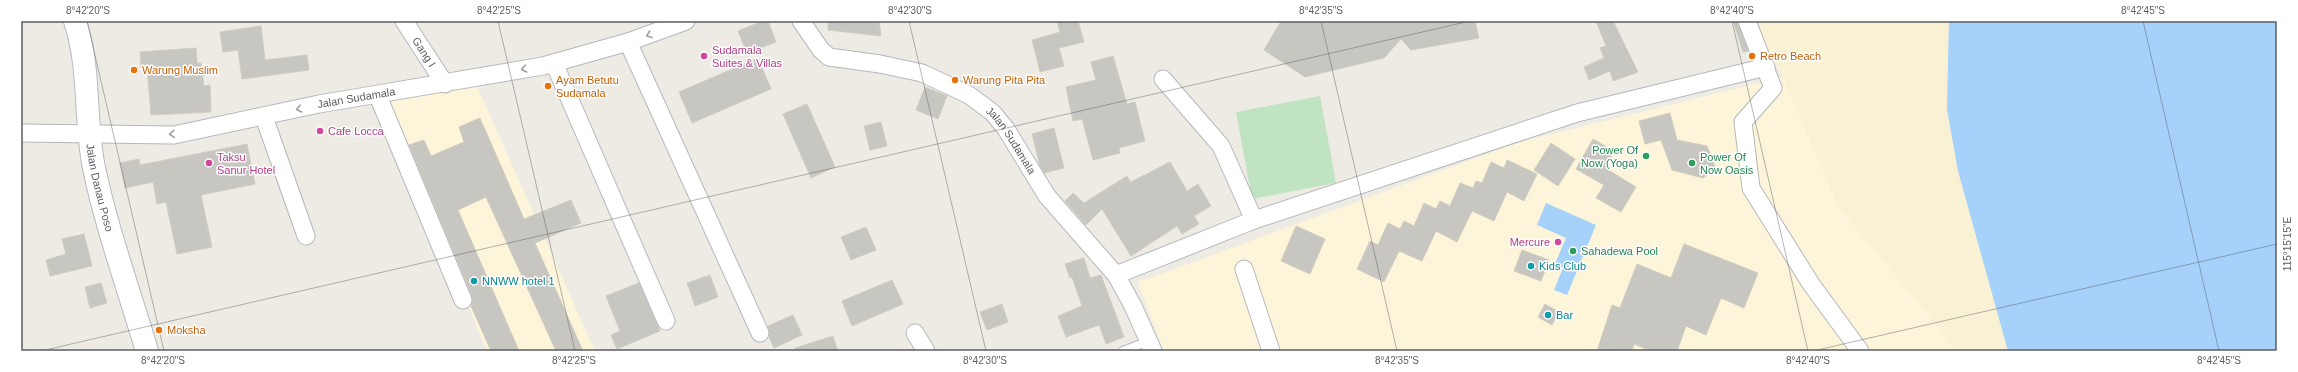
<svg xmlns="http://www.w3.org/2000/svg" width="2298" height="372" font-family="Arial,sans-serif">
<style>
.commercial{fill:#fcf5d9}
.green{fill:#c0e3c2}
.sand{fill:#f8f1d3}
.water{fill:#a5d1fa}
.building{fill:#c8c6c0;stroke:#d1cdc1}
.lines{fill:none;stroke-linecap:round;stroke-linejoin:round}
.lane-casing{stroke:#b5b8bc;stroke-width:10}
.street-casing{stroke:#b5b8bc;stroke-width:19}
.secondary-casing{stroke:#b6b9be;stroke-width:24}
.lane{stroke:#fff;stroke-width:8}
.street{stroke:#fff;stroke-width:17}
.secondary{stroke:#fff;stroke-width:22}
.oneway{stroke:#9d9ea1}
.ticks{fill:none;stroke:#5b5e62;stroke-width:1;stroke-opacity:0.45}
.hotel-dot{fill:#d1479c;stroke:#fff;stroke-width:1.5}
.food-dot{fill:#e8710a;stroke:#fff;stroke-width:1.5}
.leisure-dot{fill:#2e9e5b;stroke:#fff;stroke-width:1.5}
.culture-dot{fill:#0f9aa8;stroke:#fff;stroke-width:1.5}
.labels{text-anchor:middle;dominant-baseline:central;stroke-width:3;stroke-linejoin:round;paint-order:stroke}
.hotel-label{font-size:11px;fill:#b23c85;stroke:#fff;text-anchor:start}
.street-label{font-size:11px;fill:#5b5e62;stroke:#fff}
.food-label{font-size:11px;fill:#c56008;stroke:#fff;text-anchor:start}
.leisure-label{font-size:11px;fill:#27864d;stroke:#fff;text-anchor:start}
.culture-label{font-size:11px;fill:#0d838f;stroke:#fff;text-anchor:start}
.neatline{fill:none;stroke:#5b5e62;stroke-width:1.5}
.ticks-label{font-size:10px;text-anchor:middle;fill:#5b5e62}
</style>
<rect width="100%" height="100%" fill="#edebe3"/>
<path class="commercial" d="M1783,77L1839,207L1947,337L1952,351H1164L1137,281L1150,278L1516,143Z
M477,86L595,351H487L384,103Z"/>
<path class="green" d="M1320,96L1336,183L1252,199L1236,112Z"/>
<path class="sand" d="M1749,21H1949L1947,109L1958,171L2008,351H1952L1947,337L1839,207L1783,77Z"/>
<path class="water" d="M1949,21H2277V351H2008L1958,171L1947,109Z
M1546,203L1596,225L1567,295L1554,290L1563,268L1555,264L1566,238L1537,225Z"/>
<path class="building" d="M763,21H768L776,42L747,53L738,31Z
M828,21H879L881,36L828,30Z
M1057,21H1078L1084,42L1059,48L1064,66L1040,72L1032,40L1060,32Z
M1281,21H1475L1479,38L1411,50L1401,39L1384,58L1305,77L1264,50Z
M1596,21H1613L1638,72L1613,81L1610,71L1589,80L1584,67L1604,58L1600,48L1606,46Z
M1733,21H1737L1748,51L1743,52Z
M261,26L265,60L307,55L309,70L242,79L238,50L223,52L220,32Z
M196,48L197,63H201L204,86L210,85L211,112L151,115L147,67L141,68L140,52Z
M1113,56L1127,104L1135,102L1145,141L1119,148L1120,153L1093,160L1082,119L1073,121L1066,87L1096,80L1091,62Z
M758,58L771,89L692,123L679,92Z
M925,87L947,96L938,119L916,110Z
M807,104L835,167L811,178L783,114Z
M1670,113L1677,140L1707,146L1716,169L1703,178L1672,170L1661,140L1645,144L1639,121Z
M480,118L524,219L571,200L581,223L535,243L583,351H556L486,197L458,210L519,351H491L471,306L472,296L409,145L424,140L431,156L464,142L459,127Z
M881,122L887,146L870,150L864,126Z
M1054,128L1064,168L1044,173L1040,166L1032,134Z
M1593,139L1614,151L1605,168L1636,187L1621,212L1596,198L1604,185L1576,169Z
M1551,143L1575,159L1558,186L1534,170Z
M247,144L255,184L201,195L212,247L177,254L166,202L157,204L153,182L125,188L120,163L139,159L140,165Z
M1507,160L1537,174L1524,201L1507,192L1494,221L1472,211L1457,242L1436,231L1422,261L1399,251L1384,282L1357,269L1370,241L1378,245L1388,223L1400,229L1404,221L1414,226L1424,203L1436,209L1440,201L1450,206L1460,183L1473,188L1476,181L1482,183L1491,162L1504,168Z
M1170,162L1187,191L1198,184L1211,206L1194,216L1199,224L1182,234L1177,226L1131,256L1102,209L1086,225L1065,201L1073,193L1084,203L1127,176L1130,181L1129,183Z
M1296,226L1325,239L1310,274L1281,261Z
M866,227L876,250L851,260L841,237Z
M84,234L92,266L50,276L46,260L66,254L62,239Z
M1684,244L1758,273L1744,308L1721,298L1706,335L1686,326L1677,351H1651L1634,344L1632,351H1597L1612,305L1620,308L1637,264L1671,278Z
M1522,250L1549,260L1541,281L1514,271Z
M1084,258L1090,278L1101,275L1124,337L1106,344L1099,325L1066,337L1058,316L1082,306L1072,277L1070,278L1065,264Z
M710,275L718,297L695,306L687,283Z
M892,280L903,304L852,326L842,301Z
M101,283L107,303L90,308L85,287Z
M639,283L660,331L617,349L611,335L620,331L606,296Z
M1002,304L1008,322L987,330L980,312Z
M1545,304L1559,312L1552,325L1538,317Z
M793,315L802,335L774,348L769,337L768,326Z
M833,336L838,351H795V348Z"/>
<g class="lines">
<g class="lane-casing">
<path id="lane" d="M1123,351L1149,341"/>
</g>
<g class="street-casing">
<g id="street">
<path id="s1" d="M404,21L445,84"/>
<path id="s2" d="M801,21L821,50L829,57L880,64L922,73L969,95L993,113L1006,129L1047,196L1116,275L1133,306L1153,351"/>
<path d="M1747,21L1773,88L1743,122L1751,188L1811,284L1860,351"/>
<path d="M628,42L760,333"/>
<path d="M554,63L666,321"/>
<path d="M1163,79L1221,146L1254,220"/>
<path d="M378,96L463,300"/>
<path d="M264,117L306,236"/>
<path id="s3" d="M21,133L174,135L319,104L543,66L628,42L686,21"/>
<path d="M1244,269L1271,351"/>
<path d="M1116,275L1254,220L1577,113L1766,67"/>
<path d="M915,333L926,351"/>
</g>
</g>
<g class="secondary-casing">
<g id="secondary">
<path id="s4" d="M75,21C91,69 84,119 94,168C107,230 129,290 147,351"/>
</g>
</g>
<use href="#lane" class="lane"/>
<use href="#street" class="street"/>
<use href="#secondary" class="secondary"/>
</g>
<defs><path id="oneway-chevron" d="M-2-3.5L2.5 0L-2 3.5" fill="none" stroke-width="1.6" stroke-linecap="round" stroke-linejoin="round"/></defs>
<g class="oneway">
<use href="#oneway-chevron" transform="translate(649 35) rotate(160)"/>
<use href="#oneway-chevron" transform="translate(524 69) rotate(169)"/>
<use href="#oneway-chevron" transform="translate(299 109) rotate(167)"/>
<use href="#oneway-chevron" transform="translate(172 134) rotate(175)"/>
</g>
<path class="ticks" d="M87,21L164,351M498,21L575,351M909,21L986,351M1321,21L1397,351M1732,21L1808,351M2143,21L2219,351M41,351L1470,21M1813,351L2277,244"/>
<g class="hotel-dot">
<circle cx="704" cy="56" r="4"/>
<circle cx="320" cy="131" r="4"/>
<circle cx="209" cy="163" r="4"/>
<circle cx="1558" cy="242" r="4"/>
</g>
<g class="food-dot">
<circle cx="1752" cy="56" r="4"/>
<circle cx="134" cy="70" r="4"/>
<circle cx="955" cy="80" r="4"/>
<circle cx="548" cy="86" r="4"/>
<circle cx="159" cy="330" r="4"/>
</g>
<g class="leisure-dot">
<circle cx="1646" cy="156" r="4"/>
<circle cx="1692" cy="163" r="4"/>
<circle cx="1573" cy="251" r="4"/>
</g>
<g class="culture-dot">
<circle cx="1531" cy="266" r="4"/>
<circle cx="474" cy="281" r="4"/>
<circle cx="1548" cy="315" r="4"/>
</g>
<g class="labels">
<g class="hotel-label">
<text x="712" y="50">Sudamala<tspan x="712" dy="13">Suites &amp; Villas</tspan></text>
<text x="328" y="131">Cafe Locca</text>
<text x="217" y="157">Taksu<tspan x="217" dy="13">Sanur Hotel</tspan></text>
<text x="1550" y="242" text-anchor="end">Mercure</text>
</g>
<g class="street-label">
<text stroke="none"><textPath href="#s1" startOffset="37">Gang I</textPath></text>
<text stroke="none"><textPath href="#s3" startOffset="339">Jalan Sudamala</textPath></text>
<text stroke="none"><textPath href="#s2" startOffset="255">Jalan Sudamala</textPath></text>
<text stroke="none"><textPath href="#s4" startOffset="169">Jalan Danau Poso</textPath></text>
</g>
<g class="food-label">
<text x="1760" y="56">Retro Beach</text>
<text x="142" y="70">Warung Muslim</text>
<text x="556" y="80">Ayam Betutu<tspan x="556" dy="13">Sudamala</tspan></text>
<text x="963" y="80">Warung Pita Pita</text>
<text x="167" y="330">Moksha</text>
</g>
<g class="leisure-label">
<text x="1638" y="150" text-anchor="end">Power Of<tspan x="1638" dy="13">Now (Yoga)</tspan></text>
<text x="1700" y="157">Power Of<tspan x="1700" dy="13">Now Oasis</tspan></text>
<text x="1581" y="251">Sahadewa Pool</text>
</g>
<g class="culture-label">
<text x="1539" y="266">Kids Club</text>
<text x="482" y="281">NNWW hotel 1</text>
<text x="1556" y="315">Bar</text>
</g>
</g>
<rect width="2298" height="372" fill="none" stroke="#ffffff" stroke-width="44"/>
<rect x="22" y="22" width="2254" height="328" class="neatline"/>
<g class="ticks-label">
<text x="88" y="14">8°42'20"S</text>
<text x="499" y="14">8°42'25"S</text>
<text x="910" y="14">8°42'30"S</text>
<text x="1321" y="14">8°42'35"S</text>
<text x="1732" y="14">8°42'40"S</text>
<text x="2143" y="14">8°42'45"S</text>
<text transform="translate(2287 244) rotate(-90)" y="4">115°15'15"E</text>
<text x="163" y="364">8°42'20"S</text>
<text x="574" y="364">8°42'25"S</text>
<text x="985" y="364">8°42'30"S</text>
<text x="1397" y="364">8°42'35"S</text>
<text x="1808" y="364">8°42'40"S</text>
<text x="2219" y="364">8°42'45"S</text>
</g>
</svg>
